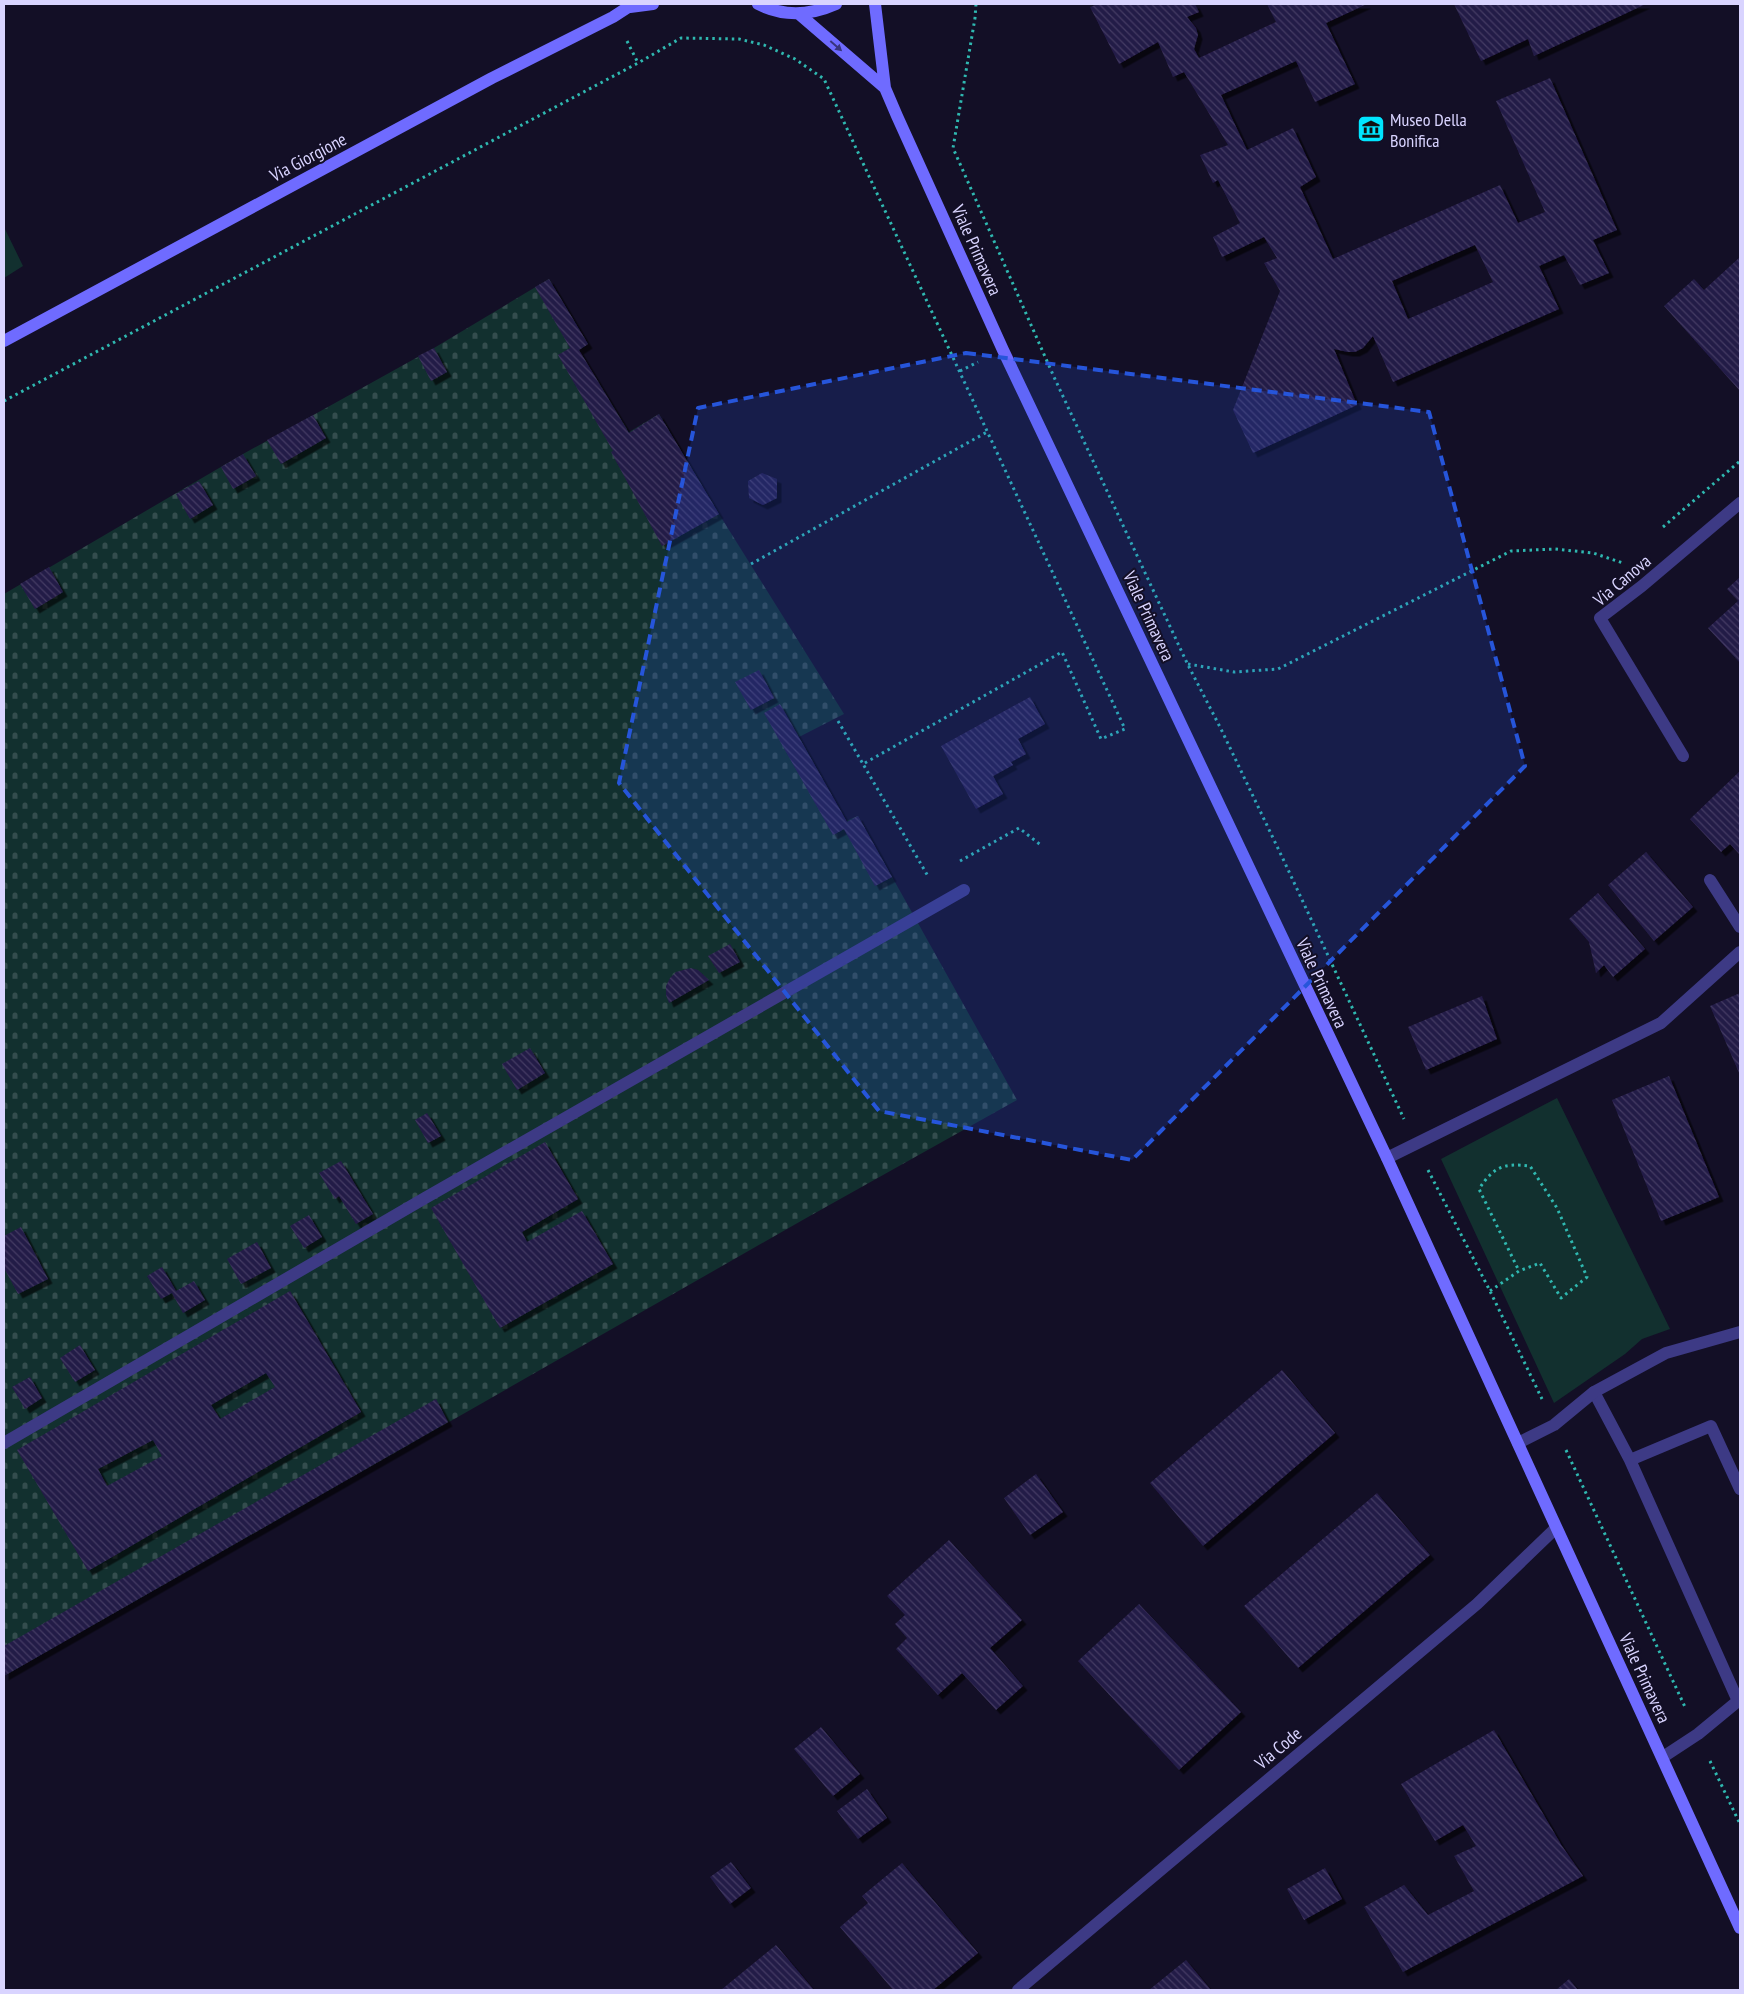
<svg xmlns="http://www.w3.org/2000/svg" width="1744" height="1994" font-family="'PT Sans Narrow',sans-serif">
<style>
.cemetery{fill:url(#cemetery-stones)}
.park{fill:#12302f}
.building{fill:url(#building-back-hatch);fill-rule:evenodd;filter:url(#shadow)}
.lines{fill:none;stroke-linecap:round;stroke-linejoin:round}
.path{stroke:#2fb8b0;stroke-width:3;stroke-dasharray:2.5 4;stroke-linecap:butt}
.lane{stroke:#3d3a85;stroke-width:12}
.street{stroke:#3d3a85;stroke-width:12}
.secondary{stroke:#6f6bff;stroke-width:12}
.oneway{fill:#38347d}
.marked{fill:#2655da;fill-opacity:0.2;stroke:#2655da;stroke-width:4;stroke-dasharray:10 6;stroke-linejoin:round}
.labels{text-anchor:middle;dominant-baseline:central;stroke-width:4;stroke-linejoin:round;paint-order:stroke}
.poi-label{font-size:18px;fill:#d9d4ff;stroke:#130f26;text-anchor:start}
.street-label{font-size:18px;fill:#d9d4ff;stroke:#130f26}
</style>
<defs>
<pattern id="cemetery-stones" width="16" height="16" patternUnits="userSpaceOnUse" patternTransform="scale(1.25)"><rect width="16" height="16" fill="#12302f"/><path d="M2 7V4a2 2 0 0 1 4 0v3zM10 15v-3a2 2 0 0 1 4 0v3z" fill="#344d4e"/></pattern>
<pattern id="building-back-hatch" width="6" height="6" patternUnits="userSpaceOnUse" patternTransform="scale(1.25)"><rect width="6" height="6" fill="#241b47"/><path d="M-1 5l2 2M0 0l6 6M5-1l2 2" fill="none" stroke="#433b63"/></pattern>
<filter id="shadow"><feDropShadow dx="4.5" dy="4.5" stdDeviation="0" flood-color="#0009"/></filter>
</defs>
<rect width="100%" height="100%" fill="#130f26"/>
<path class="cemetery" d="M549,279L588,344L579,350L629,432L659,414L719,514L844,714L799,737L846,821L858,816L1017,1100L808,1217L4,1676V594L243,454L434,348Z"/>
<path class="park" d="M4,227L23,266L4,278Z
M1557,1098L1670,1329L1642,1339L1625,1354L1554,1403L1441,1159Z"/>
<path class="building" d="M1098,4H1195L1199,12L1187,17L1196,28L1198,35L1194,49L1199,58L1276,22L1267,4H1367L1326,23L1355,84L1315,102L1296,61L1221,95L1247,150L1293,128L1316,177L1300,187L1333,259L1500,185L1518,223L1545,212L1496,101L1550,78L1617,230L1593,240L1609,273L1580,285L1564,255L1539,266L1559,309L1393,382L1373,336L1363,348L1355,352H1348L1334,349L1357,405L1253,453L1233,410L1280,291L1264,263L1277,258L1264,237L1222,257L1213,237L1240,223L1218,180L1213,183L1200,155L1228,145L1184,72L1173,77L1158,42L1119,64L1090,7ZM1475,245L1493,282L1408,319L1392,281Z
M1454,4H1646L1534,56L1528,39L1481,61Z
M1740,257V391L1664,306L1694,279L1704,290Z
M549,279L588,344L579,350L629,433L659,414L719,514L662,546L611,452L613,451L558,355L570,348L535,287Z
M434,348L447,372L431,381L418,356Z
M313,415L326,438L281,464L267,440Z
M243,454L256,476L233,489L221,467Z
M762,473L777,479V498L763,505L749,498L748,481Z
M199,481L213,505L190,519L176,494Z
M49,567L63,592L35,609L20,584Z
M1740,577V663L1708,628L1738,601L1727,589Z
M759,670L774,698L751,710L735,682Z
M1030,697L1045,724L1018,739L1026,754L1011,762L1013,765L993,776L1003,794L976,809L941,746Z
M780,704L847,822L858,816L892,877L875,886L844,829L833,835L764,713Z
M1740,771V855L1730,844L1721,852L1690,819Z
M1646,852L1693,907L1654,941L1608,885Z
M1598,893L1645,949L1613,977L1604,965L1596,973L1589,942L1569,919Z
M730,944L740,962L719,973L708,956Z
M691,968L698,970L709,980L669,1003L666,995V986L670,978L676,972Z
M1740,993V1075L1710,1006Z
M1482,996L1497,1039L1426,1070L1408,1027Z
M530,1048L545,1073L517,1090L502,1064Z
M1669,1076L1719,1197L1661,1221L1612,1100Z
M427,1113L441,1136L428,1143L415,1120Z
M545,1142L578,1199L522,1232L527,1242L582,1211L613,1264L500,1328L431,1208Z
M341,1161L373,1214L356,1224L339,1196L335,1199L319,1173Z
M309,1215L322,1237L304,1248L290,1226Z
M21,1227L48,1279L18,1294L4,1268V1236Z
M257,1242L271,1268L241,1284L227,1259Z
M162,1267L176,1291L194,1281L205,1300L183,1313L172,1293L161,1299L147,1276Z
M290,1291L361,1412L88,1571L17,1450ZM266,1373L275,1387L220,1419L211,1405ZM153,1440L162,1456L107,1486L98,1469Z
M80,1345L95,1370L75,1382L60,1358Z
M1282,1370L1335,1433L1203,1546L1150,1483Z
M30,1377L42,1398L25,1409L12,1387Z
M436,1399L448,1422L4,1676V1646Z
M1036,1474L1063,1512L1030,1535L1004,1498Z
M1377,1493L1430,1555L1298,1668L1244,1606Z
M949,1540L1022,1620L990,1648L1023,1686L996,1710L962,1673L938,1695L896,1649L907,1638L895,1624L905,1615L887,1596Z
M1139,1604L1241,1712L1179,1770L1078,1661Z
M821,1727L860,1774L833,1796L794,1749Z
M1494,1730L1562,1846L1583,1876L1403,1972L1364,1907L1404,1885L1428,1915L1474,1891L1454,1856L1476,1846L1463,1825L1435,1841L1401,1784Z
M867,1789L887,1818L858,1839L837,1811Z
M731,1862L751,1888L730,1904L710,1877Z
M902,1863L978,1953L933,1990H893L840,1927L868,1903L862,1896Z
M1325,1868L1342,1899L1304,1920L1287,1889Z
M776,1945L814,1990H721Z
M1186,1960L1211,1990H1149Z
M1569,1979L1578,1990H1556Z"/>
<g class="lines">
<path class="path" d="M976,4L975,18L953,148L1054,377L1187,663L1221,729L1284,861L1404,1119
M627,41L638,63
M960,371L978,362
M4,401L638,63L681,38L739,39L764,45L795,59L824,79L1125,729L1101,739L1062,652L863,764L929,878
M1663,527L1740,461
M751,564L987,432
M1188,664L1234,672L1278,669L1511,551L1555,549L1593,553L1623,563
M838,721L863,764
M960,861L1019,828L1042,846
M1428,1170L1490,1291L1542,1399
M1490,1291L1519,1271L1540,1263L1561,1298L1587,1277L1557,1208L1530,1166C1504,1163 1494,1166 1479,1189L1519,1271
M1566,1450L1685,1707
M1710,1761L1740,1824"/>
<path class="lane" d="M1594,1392L1630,1460L1738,1701L1740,1699
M4,1443L425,1198L964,890
M1630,1460L1711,1426L1740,1489
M1663,1757L1698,1734L1738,1701"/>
<path class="street" d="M1683,756L1600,618L1642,586L1740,503
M1710,880L1740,927
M1387,1158L1661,1023L1740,952
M1518,1443L1554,1425L1594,1392L1666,1353L1740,1332
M1018,1990L1477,1604L1556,1528"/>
<path class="secondary" d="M758,4C784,17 809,16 836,4
M875,4L885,88L897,116L1003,350L1387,1158L1740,1928
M630,7L653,4
M799,14L885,88
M4,341L492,78L613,17L633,4"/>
</g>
<defs><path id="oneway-solid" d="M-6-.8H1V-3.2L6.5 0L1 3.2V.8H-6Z" transform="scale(1.25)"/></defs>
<use class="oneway" href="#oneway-solid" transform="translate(836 46) rotate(41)"/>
<path class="marked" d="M966,353L1429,412L1525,766L1132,1160L879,1111L619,783L698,408Z"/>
<defs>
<g id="museum-square" transform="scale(1.4375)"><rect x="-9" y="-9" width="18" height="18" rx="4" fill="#00e5ff" stroke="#130f26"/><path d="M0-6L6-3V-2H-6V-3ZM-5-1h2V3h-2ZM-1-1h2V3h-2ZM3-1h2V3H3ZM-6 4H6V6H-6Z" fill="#111"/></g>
</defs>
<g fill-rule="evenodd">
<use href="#museum-square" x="1371" y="129"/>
</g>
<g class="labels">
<g class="poi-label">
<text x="1390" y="119">Museo Della<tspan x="1390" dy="21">Bonifica</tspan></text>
</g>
<g class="street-label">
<text transform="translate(308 157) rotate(-28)">Via Giorgione</text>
<text transform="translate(977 250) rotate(66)">Viale Primavera</text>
<text transform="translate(1622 580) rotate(-40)">Via Canova</text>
<text transform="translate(1149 616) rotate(65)">Viale Primavera</text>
<text transform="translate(1322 983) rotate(65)">Viale Primavera</text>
<text transform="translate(1645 1678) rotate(65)">Viale Primavera</text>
<text transform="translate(1278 1748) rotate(-40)">Via Code</text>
</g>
</g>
<rect width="1744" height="1994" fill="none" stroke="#d9d4ff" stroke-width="10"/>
</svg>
